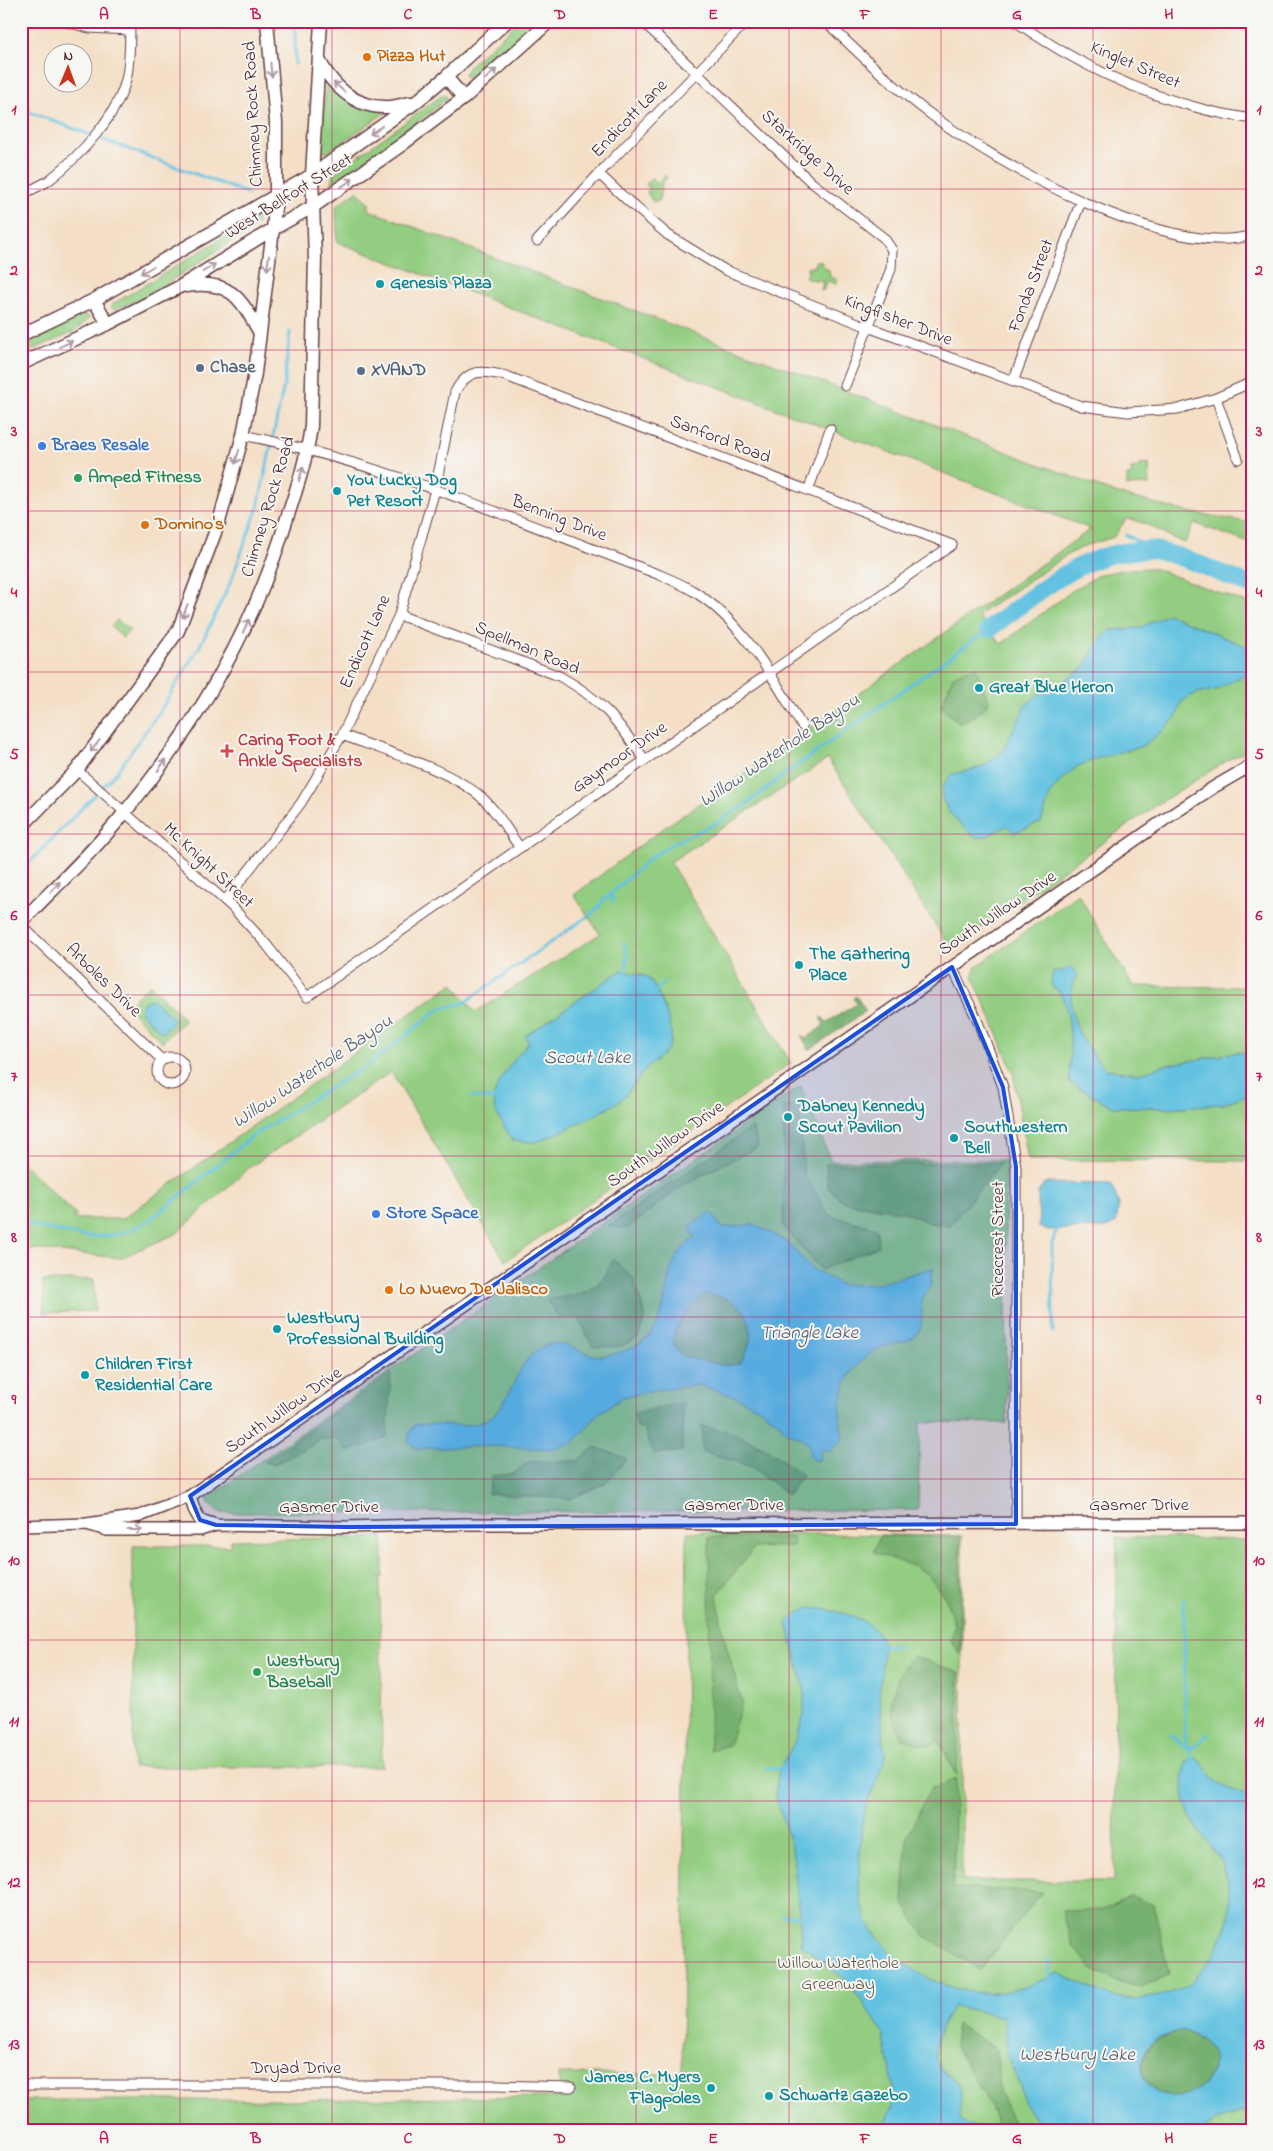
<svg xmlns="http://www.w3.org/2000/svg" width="1273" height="2151" font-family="'Indie Flower',sans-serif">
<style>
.green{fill:#93cd81;stroke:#6e7656}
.forest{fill:#76b06f;stroke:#60684d}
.water{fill:#63c2e1;stroke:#567086;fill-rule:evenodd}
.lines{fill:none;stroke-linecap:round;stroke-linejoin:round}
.stream{stroke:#63c2e1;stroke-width:3}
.river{stroke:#63c2e1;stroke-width:18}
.minor-casing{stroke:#643c42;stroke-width:11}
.tertiary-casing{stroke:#643c42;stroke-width:14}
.secondary-casing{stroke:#643c42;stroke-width:15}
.minor{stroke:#fff;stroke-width:9}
.tertiary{stroke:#fff;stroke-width:11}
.secondary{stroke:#fff;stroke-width:12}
.oneway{stroke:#ae9aa0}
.marked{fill:#1d4ed8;fill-opacity:0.2;stroke:#1d4ed8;stroke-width:4;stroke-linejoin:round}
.grid{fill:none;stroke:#c2185b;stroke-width:1;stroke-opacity:0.55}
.food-dot{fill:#e8710a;stroke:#f6f6f2;stroke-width:2}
.culture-dot{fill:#0f9aa8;stroke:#f6f6f2;stroke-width:2}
.service-dot{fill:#5c6f8a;stroke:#f6f6f2;stroke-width:2}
.shop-dot{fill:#3f7fe0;stroke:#f6f6f2;stroke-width:2}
.leisure-dot{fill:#2e9e5b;stroke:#f6f6f2;stroke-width:2}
.health-dot{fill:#e0444e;stroke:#f6f6f2;stroke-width:2}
.labels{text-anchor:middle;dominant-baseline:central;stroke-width:4;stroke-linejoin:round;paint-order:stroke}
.food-label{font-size:18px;font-weight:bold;fill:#c56008;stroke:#f6f6f2;text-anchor:start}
.street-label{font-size:18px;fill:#4a1f2b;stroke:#f6f6f2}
.culture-label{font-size:18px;font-weight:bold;fill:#0d838f;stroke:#f6f6f2;text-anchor:start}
.service-label{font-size:18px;font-weight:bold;fill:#4e5e75;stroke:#f6f6f2;text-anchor:start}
.shop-label{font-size:18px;font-weight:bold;fill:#366cbe;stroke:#f6f6f2;text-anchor:start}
.leisure-label{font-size:18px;font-weight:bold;fill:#27864d;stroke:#f6f6f2;text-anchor:start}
.health-label{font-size:18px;font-weight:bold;fill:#be3a42;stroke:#f6f6f2;text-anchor:start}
.park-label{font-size:18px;fill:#605345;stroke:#f6f6f2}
.water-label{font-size:19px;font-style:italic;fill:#53586b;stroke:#f6f6f2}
.neatline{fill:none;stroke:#c2185b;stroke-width:2}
.grid-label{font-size:16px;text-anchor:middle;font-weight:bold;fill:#c2185b}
</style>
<rect width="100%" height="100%" fill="#f6f6f2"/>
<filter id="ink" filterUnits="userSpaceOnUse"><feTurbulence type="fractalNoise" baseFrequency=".02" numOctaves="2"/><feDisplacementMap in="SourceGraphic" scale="10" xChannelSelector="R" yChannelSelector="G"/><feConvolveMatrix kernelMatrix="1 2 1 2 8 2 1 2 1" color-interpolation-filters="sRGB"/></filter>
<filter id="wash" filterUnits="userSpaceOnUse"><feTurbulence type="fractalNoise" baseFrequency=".0096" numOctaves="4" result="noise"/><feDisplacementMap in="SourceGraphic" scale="20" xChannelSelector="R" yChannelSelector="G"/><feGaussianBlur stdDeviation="1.12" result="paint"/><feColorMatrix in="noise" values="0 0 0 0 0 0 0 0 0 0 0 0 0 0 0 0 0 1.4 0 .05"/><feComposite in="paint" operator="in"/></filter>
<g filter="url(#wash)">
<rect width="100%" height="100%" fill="#f4dfc6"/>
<path class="green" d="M519,21H536L479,75L467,79L464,75L469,66Z
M330,84L386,112L328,152H321L326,85Z
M444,94L447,98L431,112L332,184V175Z
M665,175L667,178L662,183L659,201L653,202L647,193L649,188L646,184L652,178L657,183Z
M357,191L369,203V210L1115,493L1183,511L1252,523V544L1194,523L1185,543C1167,537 1144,519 1126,519L1114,537L1085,546L1067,555L978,615L1001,644L1072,591L1100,574L1127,569L1153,568L1252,605V749L1231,758L1158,804L951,949L828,759L670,862L791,1063L505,1261L391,1072L250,1167L176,1234L120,1258L21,1248V1161L77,1216H73L75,1219H122L453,983L475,1012L600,934L574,895L665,827L799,736L1091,529L337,242L336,206Z
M256,218L258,224L146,297L114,310L111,307L113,304Z
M820,260L823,266L829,270L830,277L838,280L836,284L827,281L823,291L821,290L823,281L807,279L805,276L808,273L807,267H815V262Z
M86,315L90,318L74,332L21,355V344L72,318Z
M1149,464L1150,485L1127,486V476L1132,475L1131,469L1139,468V465Z
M117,620L130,630L123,638L111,626Z
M1078,894L1133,986L1252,987V1161L1028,1160L1013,1073L988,1010L974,981L973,974L976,967Z
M150,984L185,1020L162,1042L127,1006Z
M801,1086L831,1161L1005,1160L1007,1423L920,1422L918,1510L221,1513L210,1505L207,1498Z
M94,1279L95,1311L44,1313L43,1281Z
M687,1532L962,1536V1881H1114L1117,1537L1252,1540V2130H21V2100H275L560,2097L559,2074H682Z
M383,1537V1577H380L382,1767H133V1546H231V1540Z"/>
<path class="forest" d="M975,666L989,701C982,713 972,718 960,723L941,707L953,676Z
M856,996L866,1011L809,1050L801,1035L806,1039L824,1025L820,1018L822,1017L827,1022L857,1004L853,998Z
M784,1106H799L804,1174L829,1215L876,1228L879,1246L821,1270L783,1226Z
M752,1127L758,1147L683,1185L627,1229L609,1226Z
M1001,1163L950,1225L930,1223L907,1213L844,1202L828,1188L826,1164Z
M613,1259L633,1278L645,1314L640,1336L622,1346L593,1347L578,1317L560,1318L546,1300C580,1294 599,1295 613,1259Z
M703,1293C732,1296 755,1309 750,1341C749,1348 744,1356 741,1363C727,1367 715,1364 700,1360C695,1359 689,1359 685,1357C655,1342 692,1306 703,1293Z
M391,1373L387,1437L347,1452L340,1439H320C312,1447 286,1458 274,1464L264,1462Z
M683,1403L682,1451L653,1454L645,1430L636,1427L634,1413Z
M702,1426L734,1433L767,1449L802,1475L788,1495L752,1467L702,1451Z
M595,1447L627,1459L605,1483L570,1499L488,1494L492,1476L513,1474L528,1462L577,1461Z
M880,1536H960V1654L951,1641L954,1625L946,1599L927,1574L913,1566L873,1552Z
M709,1537H794L793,1546L754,1548L717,1595L723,1633L742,1703L729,1745L710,1750Z
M913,1656L959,1673L957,1775L938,1740L928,1746L902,1739C899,1732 893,1722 892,1713C890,1693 899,1669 913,1656Z
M956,1779L953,1888L1042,1892L980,1970L925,1936L903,1902L907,1837L930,1789Z
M1131,1896L1154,1905L1169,1975L1141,1987L1120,1983L1092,1968L1073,1946L1062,1911L1103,1910Z
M957,2024L997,2050L999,2091L1017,2130H998L993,2110L954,2045Z
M1183,2031C1190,2034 1200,2037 1206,2043C1234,2074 1180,2117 1150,2085C1142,2077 1141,2068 1144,2058C1150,2039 1166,2036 1183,2031Z"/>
<path class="water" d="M1168,614L1252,649V675L1238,678L1216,690L1197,693L1182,701L1176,717L1161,732L1143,746L1095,759L1078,766L1063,778L1051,792L1041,822L1014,833L1007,826L987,836L976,838C964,828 936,805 943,787C945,782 949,778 952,774L969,771L985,765L1003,751L1025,706L1039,694L1053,688L1084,668L1098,642L1110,630L1139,628Z
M1071,966L1077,974C1060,1008 1082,1043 1105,1069L1139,1074L1161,1066L1233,1053L1252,1052V1093L1222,1104L1167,1108L1113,1107L1069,1082C1070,1057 1074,1016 1060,993C1058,990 1054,988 1051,985L1053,972L1066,970Z
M622,970C631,975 643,972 650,980C659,992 674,1027 671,1041C669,1053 654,1061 646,1069C637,1079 631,1090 622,1099C613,1107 549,1139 536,1142C529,1143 520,1141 513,1141C507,1131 497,1118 494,1106C490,1086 516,1058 529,1042L525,1036Z
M152,999L175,1020L162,1033L140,1012L144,1002Z
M1044,1183L1111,1184L1119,1204L1116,1223L1106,1228L1045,1230L1039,1227L1038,1193Z
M711,1212L722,1228L753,1224L770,1232L789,1244L811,1268L842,1285L878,1284L933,1268C932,1274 932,1282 930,1287C927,1292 924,1295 922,1300C920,1311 925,1324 917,1334C909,1343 896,1342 885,1346C846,1362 834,1399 843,1439L830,1451L821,1449L819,1460L815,1461L810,1457L809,1446L802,1438L788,1433L777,1421L761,1409L736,1397L699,1385L656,1390L623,1397L598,1414L574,1442L553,1449L487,1446L417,1449L409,1442V1434L415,1425C436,1422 460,1429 479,1423C516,1412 510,1358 547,1345C561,1340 581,1352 594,1355C610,1359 636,1348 647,1338C668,1318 663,1284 675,1260C680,1250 687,1244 695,1237L689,1227ZM703,1294C732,1295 755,1310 750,1341C749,1348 744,1356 741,1363C726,1368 717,1364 703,1361C697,1360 688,1359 683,1356C657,1339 691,1307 703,1294Z
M809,1608C837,1610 874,1616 884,1645L879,1698L885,1756C882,1780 864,1799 862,1824C860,1842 857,1891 862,1907C878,1959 942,1996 994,1993C1016,1992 1038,1982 1059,1973C1083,1984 1106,1999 1134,1999C1150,1998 1172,1995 1185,1986C1217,1963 1238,1917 1227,1878C1213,1831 1170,1822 1187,1761L1194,1757L1203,1764L1218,1784L1252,1798V2109L1216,2120L1203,2130H1052L1034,2117L1025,2105L1021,2088L1007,2056L1004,2017L954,2006C943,2019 928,2052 940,2068C945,2076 956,2078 960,2087C963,2096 959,2109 959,2118L965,2124L988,2130H883L892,2107L894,2088L883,2032L857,1994L844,1979L802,1946L793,1852L775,1794L779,1769L795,1742L804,1715V1687L787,1623L795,1615ZM1183,2031C1190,2034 1201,2037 1206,2043C1234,2075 1180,2116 1149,2085C1138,2074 1140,2055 1151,2044C1159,2036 1173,2034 1183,2031Z"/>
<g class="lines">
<path class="stream" d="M295,64V21
M21,109L249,194
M1126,535L1153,550
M21,871L116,773L160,711L201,644L231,581L258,507L284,385L290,332
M611,894L613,902
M624,943L627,954L626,974
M653,995L664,982
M471,1097L494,1099L497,1097
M21,1224L89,1237L122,1234L149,1221L254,1135L374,1061L439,1009L464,1003L594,912L604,900L649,859L673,843L717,823L744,806L788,772L989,629
M1053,1332L1052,1244L1057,1229
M1184,1599L1185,1736L1189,1750
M881,1645L900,1647
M1171,1735L1187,1749
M1193,1762L1189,1750L1208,1735
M766,1768L783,1769
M782,1915L802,1916
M1049,1959L1050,1981"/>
<path class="river" d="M989,629C1033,597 1076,556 1132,551C1139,551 1148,549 1155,550C1188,557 1220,574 1252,586"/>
</g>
</g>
<g filter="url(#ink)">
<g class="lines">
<g class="minor-casing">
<path id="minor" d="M62,21L89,28L130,30
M642,21L811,182L884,238L892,250L891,269L845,386
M825,21C860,54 894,88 933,116C999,165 1170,260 1252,235
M1015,21C1073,62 1138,93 1206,110C1221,114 1237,116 1252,119
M599,174L626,199L668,235L725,270L868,327L1081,406L1128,412L1178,409L1216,398L1252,382
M21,195C30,190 40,186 48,181C79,157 120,114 127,75C130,58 130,38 130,21
M537,241L605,167L747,21
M1013,382L1081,201
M1216,398L1238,459
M243,435C387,464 524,523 660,575C672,580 684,585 695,592C745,624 772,677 802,726
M808,491L830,429
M399,615L559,676C602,699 618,722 645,760
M342,735C382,750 449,769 481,797C497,811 508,831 520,848
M77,770L233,908L266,944L307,997L952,545
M225,901L301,803L342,735L399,615L435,490L455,392C468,368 482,370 506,376L952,545
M21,925L162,1060
M952,967L976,1017L1003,1087L1016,1167V1524
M157 1071a14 14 0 1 1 28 0a14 14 0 1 1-28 0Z
M21,2085H496L571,2087"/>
</g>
<g class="tertiary-casing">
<path id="tertiary" d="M190,1496L194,1509L200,1520L216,1525L346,1527L465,1524L1252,1523
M87,1524L140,1516L190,1496L1164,820L1214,787L1252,765
M21,1526L87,1524L107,1530H200L216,1525"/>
</g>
<g class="secondary-casing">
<path id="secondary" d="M319,60C332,85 354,107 384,107C393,108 402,104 411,103
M446,77L464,98
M186,286C230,279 240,297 260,333
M94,300L108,324
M21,335L94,300L312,175L416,102L446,77L507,21
M21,364L108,324L181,286L273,229L314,206L400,146L464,98L550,21
M21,827L77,770L178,631L219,522L243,435L255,373L273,229L276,197V122L267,21
M21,922C56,886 94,851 125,812C197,725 255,626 287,518C297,488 307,458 311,426L315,259L312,175L321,21"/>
</g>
<use href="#minor" class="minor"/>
<use href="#tertiary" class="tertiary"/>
<use href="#secondary" class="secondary"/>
</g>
<defs><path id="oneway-shaft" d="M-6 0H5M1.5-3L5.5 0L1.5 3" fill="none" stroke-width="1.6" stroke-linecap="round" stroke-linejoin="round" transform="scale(1.25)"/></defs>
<g class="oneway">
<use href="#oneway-shaft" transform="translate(271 70) rotate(85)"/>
<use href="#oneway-shaft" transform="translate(491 74) rotate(-42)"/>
<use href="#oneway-shaft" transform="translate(339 87) rotate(-138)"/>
<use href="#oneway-shaft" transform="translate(376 130) rotate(145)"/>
<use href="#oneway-shaft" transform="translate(347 183) rotate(-35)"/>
<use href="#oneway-shaft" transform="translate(268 263) rotate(97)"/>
<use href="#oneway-shaft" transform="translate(209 268) rotate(-32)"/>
<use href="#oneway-shaft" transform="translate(147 270) rotate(150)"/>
<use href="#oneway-shaft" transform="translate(66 344) rotate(-25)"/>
<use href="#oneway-shaft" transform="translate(237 457) rotate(106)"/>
<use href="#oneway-shaft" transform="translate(301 474) rotate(-73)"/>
<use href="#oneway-shaft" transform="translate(185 611) rotate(111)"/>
<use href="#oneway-shaft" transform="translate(246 626) rotate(-65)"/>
<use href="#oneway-shaft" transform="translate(95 746) rotate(127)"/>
<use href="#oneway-shaft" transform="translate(162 765) rotate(-54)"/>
<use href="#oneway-shaft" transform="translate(55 887) rotate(-47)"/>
<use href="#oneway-shaft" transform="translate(135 1530)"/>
</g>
</g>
<path class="marked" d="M952,967L1003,1087L1016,1167V1524L346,1527L216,1525L200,1520L190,1496Z"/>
<path class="grid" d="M180,21V2130M332,21V2130M484,21V2130M636,21V2130M789,21V2130M941,21V2130M1093,21V2130M21,189H1252M21,350H1252M21,511H1252M21,672H1252M21,834H1252M21,995H1252M21,1156H1252M21,1317H1252M21,1479H1252M21,1640H1252M21,1801H1252M21,1962H1252"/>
<g class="food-dot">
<circle cx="367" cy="57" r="5"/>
<circle cx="145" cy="525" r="5"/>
<circle cx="389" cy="1290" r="5"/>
</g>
<g class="culture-dot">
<circle cx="380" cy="284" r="5"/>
<circle cx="337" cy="491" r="5"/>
<circle cx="979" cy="688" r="5"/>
<circle cx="799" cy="965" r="5"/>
<circle cx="788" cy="1117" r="5"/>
<circle cx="954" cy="1138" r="5"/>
<circle cx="277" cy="1329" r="5"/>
<circle cx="85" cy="1375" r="5"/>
<circle cx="711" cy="2088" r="5"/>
<circle cx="769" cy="2096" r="5"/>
</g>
<g class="service-dot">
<circle cx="200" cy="368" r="5"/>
<circle cx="361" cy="371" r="5"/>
</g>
<g class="shop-dot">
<circle cx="42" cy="446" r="5"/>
<circle cx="376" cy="1214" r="5"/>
</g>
<g class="leisure-dot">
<circle cx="78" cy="478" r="5"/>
<circle cx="257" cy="1672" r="5"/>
</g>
<path class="health-dot" d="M224.5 743.5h5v5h5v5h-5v5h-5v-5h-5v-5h5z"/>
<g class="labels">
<g class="food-label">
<text x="377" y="57">Pizza Hut</text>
<text x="155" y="525">Domino's</text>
<text x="399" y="1290">Lo Nuevo De Jalisco</text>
</g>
<g class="street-label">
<text transform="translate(1135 66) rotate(23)">Kinglet Street</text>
<text transform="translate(254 114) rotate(-93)">Chimney Rock Road</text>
<text transform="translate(630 119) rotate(-46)">Endicott Lane</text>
<text transform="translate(807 153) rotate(42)">Starkridge Drive</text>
<text transform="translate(289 197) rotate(-32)">West Bellfort Street</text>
<text transform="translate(1032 286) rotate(-69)">Fonda Street</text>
<text transform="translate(898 321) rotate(21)">Kingfisher Drive</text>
<text transform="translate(720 440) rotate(21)">Sanford Road</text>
<text transform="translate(269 507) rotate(-73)">Chimney Rock Road</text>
<text transform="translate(559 519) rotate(21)">Benning Drive</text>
<text transform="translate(366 642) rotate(-66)">Endicott Lane</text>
<text transform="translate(527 649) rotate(23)">Spellman Road</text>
<text transform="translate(620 758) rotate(-35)">Gaymoor Drive</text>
<text transform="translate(208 866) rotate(43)">Mc Knight Street</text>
<text transform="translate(998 914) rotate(-34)">South Willow Drive</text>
<text transform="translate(103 981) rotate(44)">Arboles Drive</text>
<text transform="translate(666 1145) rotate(-35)">South Willow Drive</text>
<text transform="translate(999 1239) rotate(-90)">Ricecrest Street</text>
<text transform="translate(284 1411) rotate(-35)">South Willow Drive</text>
<text x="734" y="1506">Gasmer Drive</text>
<text x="1139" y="1506">Gasmer Drive</text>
<text x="329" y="1508">Gasmer Drive</text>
<text x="296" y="2069">Dryad Drive</text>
</g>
<g class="culture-label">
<text x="390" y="284">Genesis Plaza</text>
<text x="347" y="481">You Lucky Dog<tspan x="347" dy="21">Pet Resort</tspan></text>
<text x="989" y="688">Great Blue Heron</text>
<text x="809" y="955">The Gathering<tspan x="809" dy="21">Place</tspan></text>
<text x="798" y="1107">Dabney Kennedy<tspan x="798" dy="21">Scout Pavilion</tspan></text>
<text x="964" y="1128">Southwestern<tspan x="964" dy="21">Bell</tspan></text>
<text x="287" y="1319">Westbury<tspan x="287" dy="21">Professional Building</tspan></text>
<text x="95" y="1365">Children First<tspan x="95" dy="21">Residential Care</tspan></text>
<text x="701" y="2078" text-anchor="end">James C. Myers<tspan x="701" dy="21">Flagpoles</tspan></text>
<text x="779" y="2096">Schwartz Gazebo</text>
</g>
<g class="service-label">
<text x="210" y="368">Chase</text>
<text x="371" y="371">XVAND</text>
</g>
<g class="shop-label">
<text x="52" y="446">Braes Resale</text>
<text x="386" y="1214">Store Space</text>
</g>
<g class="leisure-label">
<text x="88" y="478">Amped Fitness</text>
<text x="267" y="1662">Westbury<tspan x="267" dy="21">Baseball</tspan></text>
</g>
<g class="health-label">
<text x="238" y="741">Caring Foot &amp;<tspan x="238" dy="21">Ankle Specialists</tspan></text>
</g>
<g class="park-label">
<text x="838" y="1964">Willow Waterhole<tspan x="838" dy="21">Greenway</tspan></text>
</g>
<g class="water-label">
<text transform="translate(780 751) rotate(-34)">Willow Waterhole Bayou</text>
<text x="587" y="1058">Scout Lake</text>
<text transform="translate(313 1072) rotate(-34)">Willow Waterhole Bayou</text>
<text x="809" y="1333">Triangle Lake</text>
<text x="1077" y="2055">Westbury Lake</text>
</g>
</g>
<rect width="1273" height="2151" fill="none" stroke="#f6f6f2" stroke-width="55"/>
<g transform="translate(68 68) rotate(1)"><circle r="24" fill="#f6f6f2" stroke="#b1a0a2"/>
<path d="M0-4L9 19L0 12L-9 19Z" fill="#c8321e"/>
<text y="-8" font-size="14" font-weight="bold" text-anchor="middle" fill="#4a1f2b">N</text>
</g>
<rect x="28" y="28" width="1218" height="2096" class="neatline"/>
<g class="grid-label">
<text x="104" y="19">A</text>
<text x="256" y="19">B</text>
<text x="408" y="19">C</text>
<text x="560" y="19">D</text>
<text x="713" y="19">E</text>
<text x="865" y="19">F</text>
<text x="1017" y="19">G</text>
<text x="1169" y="19">H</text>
<text x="14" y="114">1</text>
<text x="1259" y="114">1</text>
<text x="14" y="275">2</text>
<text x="1259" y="275">2</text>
<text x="14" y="436">3</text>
<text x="1259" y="436">3</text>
<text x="14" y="597">4</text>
<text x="1259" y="597">4</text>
<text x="14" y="759">5</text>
<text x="1259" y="759">5</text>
<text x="14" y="920">6</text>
<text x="1259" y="920">6</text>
<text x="14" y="1081">7</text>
<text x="1259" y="1081">7</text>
<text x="14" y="1242">8</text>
<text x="1259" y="1242">8</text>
<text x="14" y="1404">9</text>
<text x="1259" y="1404">9</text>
<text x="14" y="1565">10</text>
<text x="1259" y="1565">10</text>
<text x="14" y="1726">11</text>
<text x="1259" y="1726">11</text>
<text x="14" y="1887">12</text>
<text x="1259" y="1887">12</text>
<text x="14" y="2049">13</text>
<text x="1259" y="2049">13</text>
<text x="104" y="2143">A</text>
<text x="256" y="2143">B</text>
<text x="408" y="2143">C</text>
<text x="560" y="2143">D</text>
<text x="713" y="2143">E</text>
<text x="865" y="2143">F</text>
<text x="1017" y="2143">G</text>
<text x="1169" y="2143">H</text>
</g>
</svg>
